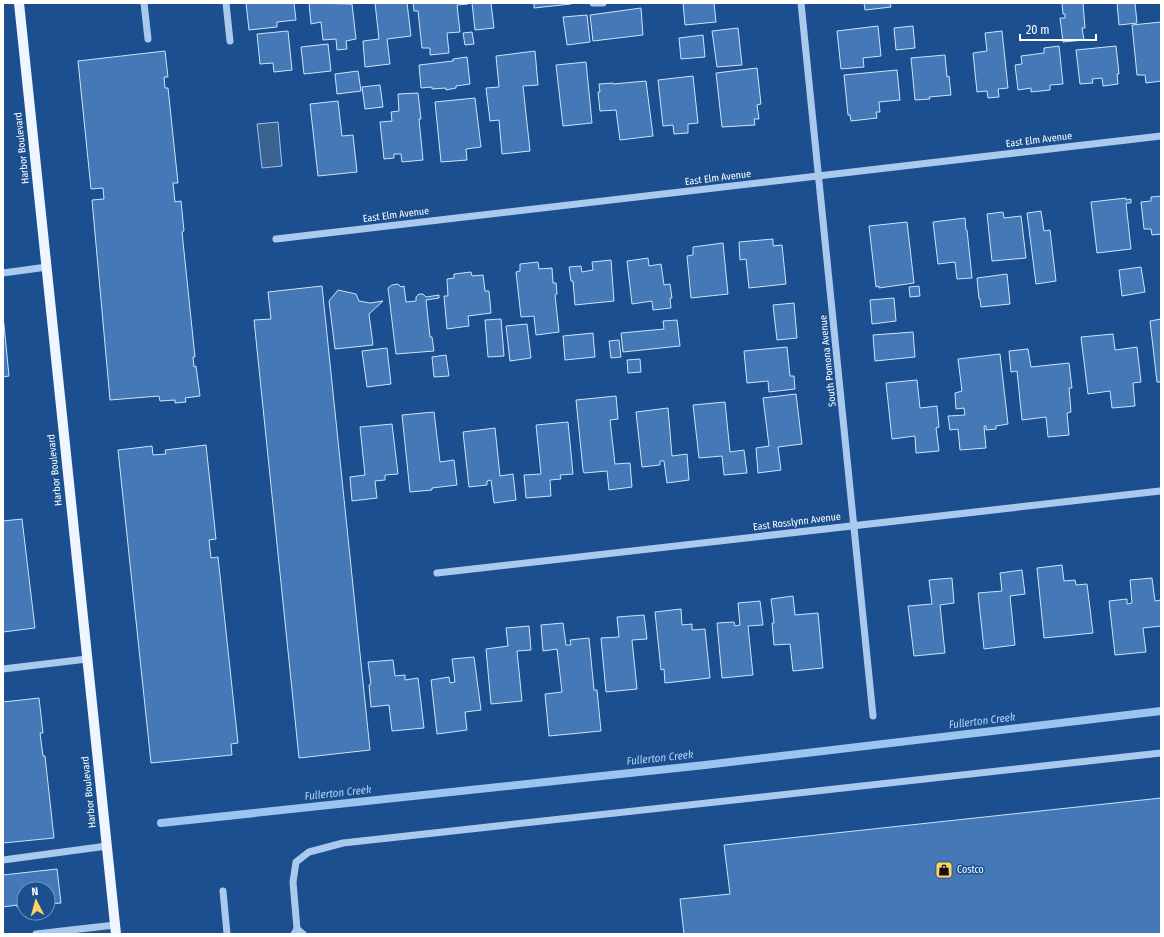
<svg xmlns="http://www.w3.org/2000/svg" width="1164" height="937" font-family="'Fira Sans Condensed',sans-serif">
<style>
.water{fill:#3c6290;stroke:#9cc4f0}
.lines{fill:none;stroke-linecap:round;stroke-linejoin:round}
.stream{stroke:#9cc4f0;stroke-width:8}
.building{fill:#4478b7;stroke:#cfe3fa}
.minor{stroke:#a9c9ee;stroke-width:7}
.major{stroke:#f0f6ff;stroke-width:10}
.labels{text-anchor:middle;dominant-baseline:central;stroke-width:3;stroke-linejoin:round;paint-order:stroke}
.street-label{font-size:10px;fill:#fff;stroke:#1b4f8f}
.poi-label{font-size:10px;fill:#fff;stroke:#1b4f8f;text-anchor:start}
.water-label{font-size:11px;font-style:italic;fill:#b5d3f5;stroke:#1b4f8f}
</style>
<rect width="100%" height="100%" fill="#1b4f8f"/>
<path class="water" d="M278,122L282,166L262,168L257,124Z"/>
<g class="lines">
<path class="stream" d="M161,823L705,765L1161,711"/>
</g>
<path class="building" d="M246,3H294L296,20L277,22V27L249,30Z
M309,3L352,4L356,39L346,41L347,49L337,50L336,39L323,40L321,22L311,24Z
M375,3H407L411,36L387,39L390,64L365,67L363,41L379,39Z
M413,3H468V4L457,5L460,32L447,33L449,53L430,55V48H422L418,11H414Z
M472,3H491L494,28L475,30Z
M534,3H571V4L534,8Z
M683,3H714L716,22L685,25Z
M864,3H890L891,7L865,10Z
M1062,3H1083L1085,28H1082L1084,40L1063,42L1060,18H1065V14H1063Z
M1117,3H1135L1137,23L1119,25Z
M641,8L643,35L593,41L590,15Z
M587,15L590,42L567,45L563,17Z
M1161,22V81L1146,83L1145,75H1137L1132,25Z
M878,26L881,56L863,58L864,67L841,69L837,31Z
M913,26L915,48L896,50L894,28Z
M738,28L742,65L717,67L712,31Z
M288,31L292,70L274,72L273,63L260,64L257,34Z
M1002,31L1008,88L998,89L999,97L988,98L987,91L977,92L973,53L987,51L985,33Z
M472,32L474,44L465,45L463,33Z
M703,35L705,57L681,59L679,38Z
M328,44L331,71L304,74L301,47Z
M1059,46L1063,84L1050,85V90L1031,92V88L1018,90L1015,65L1022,64L1021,56L1044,53V48Z
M1116,46L1119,74H1117L1118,84L1103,86L1102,78L1092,79L1093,83L1080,84L1076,50Z
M165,51L168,77H164L165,88H168L178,183H173L175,202L181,201L184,231L182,232L195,357H193L194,367L196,366L200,396L185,398L186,402L175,403V400L160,401L159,396L110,400L92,200L104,199L103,188L91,189L78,61Z
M535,51L538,85L523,86L530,151L502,154L499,120L490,121L486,88L499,87L496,56Z
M945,55L947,77L949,76L951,95L929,97L930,99L915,100L911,58Z
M467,57L470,84L456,86V88L446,90V88L432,89V87L421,88L419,65L453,61V59Z
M586,62L592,123L563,126L556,65Z
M757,68L761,104L757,105L759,119H754L755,125L722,127L716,73Z
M897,70L900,100L879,102L880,112H876L877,118L851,121L850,115H848L844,75Z
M358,71L361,91L337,94L335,74Z
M693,76L698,123L688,124V133L674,134L673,125L663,126L658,80Z
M646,81L653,136L620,140L616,110L600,111L598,92H600L599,84L613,83V84Z
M380,85L383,107L365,109L362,87Z
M418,93L421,119H419L423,160L402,162L401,154H394V158L384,159L380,122L392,121L391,112L399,111L398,94Z
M475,98L481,147L466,149L467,160L441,162L435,102Z
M338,101L342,136L353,135L357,172L318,176L310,104Z
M1161,196V234L1152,235L1151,229H1144L1141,202L1151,201V197Z
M1126,198V200L1131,199V203H1126L1131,249L1097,253L1091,202Z
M1041,211L1044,231L1050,230L1056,281L1036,284L1027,213Z
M1003,212L1004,218L1021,216L1026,258L992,261L987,214Z
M965,218L966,230H967L972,278L957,279L955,262L938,264L933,222Z
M907,222L914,283L879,288V286L876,287L869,226Z
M773,239V246L782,245L786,284L749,288L746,259L740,260L739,242Z
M723,243L728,294L691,298L687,256L693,255V247Z
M648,258L649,266L661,264L664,285L670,284L672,298H670L671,308L653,310L652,301L632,304L627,261Z
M611,260L614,301L575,305L573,281H571L569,267L581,266L582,272L593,270L592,262Z
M538,262L539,269L552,268L553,283H556L557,294L555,295L559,332L536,335L534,316L521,317L516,272L520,271V264Z
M1141,267L1145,292L1122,296L1119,270Z
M471,272L472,276L483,275L485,291H489L491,313L468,316L469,326L447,329L444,296H448L447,279L454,278V274Z
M1007,274L1010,304L981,307L980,299H979L977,278Z
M398,284L401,287L404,286L406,302L416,301V297L419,294H423L426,297L439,295V298L426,300L430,337H432L434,351L396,354L388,288L392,285Z
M322,286L370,750L299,758L254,320L271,319L268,292Z
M919,286L920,296L910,297L909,287Z
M338,290L356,294L359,301L370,303L383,301L369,314L373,345L335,349L329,301Z
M894,298L896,321L872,324L870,300Z
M794,303L797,338L777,340L773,305Z
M3,315L9,376L3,377Z
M501,319L504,356L488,357L485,320Z
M1161,319V382H1157L1150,321Z
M677,320L680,346L623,352L621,333L664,329L663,321Z
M527,324L531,358L510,361L506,326Z
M913,332L915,357L875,361L873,335Z
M593,333L595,357L565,360L563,336Z
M1113,334L1115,350L1137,347L1141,382L1133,383L1135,406L1112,408L1110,391L1088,394L1081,337Z
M619,340L621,357L611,358L609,341Z
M787,347L790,376H794L795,389L769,392L768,381L747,383L744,351Z
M387,348L391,384L367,387L362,351Z
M1028,349L1031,367L1069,363L1072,388H1069L1071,412L1067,413L1069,435L1048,437L1046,417L1022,420L1017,371L1011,372L1009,351Z
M1000,354L1008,424L996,426V429L986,430V426H984L986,448L960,450L958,429L950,430L948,416L965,415L964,408L956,409L955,393L962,391L958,359Z
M446,355L449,376L434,377L432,357Z
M640,359L641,372L628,373L627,360Z
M917,380L920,408L937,406L939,427L936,428L939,451L916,453L915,436L892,439L886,383Z
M796,394L802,444L778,447L781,470L758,473L756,448L769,446L763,398Z
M616,396L618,419L610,420L615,464L630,463L632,487L609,490L607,471L584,473L583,470L576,400Z
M725,402L730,452L744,450L747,473L724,475L722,456L699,458L693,405Z
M668,408L672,456L687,454L689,480L667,483L664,461H660V465L642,467L636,412Z
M434,412L440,462L454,460L457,485L432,488V490L410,492L402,415Z
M568,422L573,474L560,475L561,479L550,480L551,496L526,498L524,475L541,474L536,425Z
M392,424L398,474L385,475V480L375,481L377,498L352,501L350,477L365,475L360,427Z
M495,428L500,476L513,474L516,500L494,503L491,480L487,481V485L469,487L463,432Z
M206,445L216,539L209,540L211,558L218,557L238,743L231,744L232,755L151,763L118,450L152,446L153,455L166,454L165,450Z
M22,519L35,628L3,632V521Z
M1062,565L1064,581L1075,580L1076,585L1087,584L1093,633L1044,638L1037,568Z
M1022,570L1025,594L1010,596L1015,645L984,649L978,593L1002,591L1000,573Z
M952,578L954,603L940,605L945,653L914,656L908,606L932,604L929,580Z
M1152,578L1155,601L1161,600V626L1143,628L1146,652L1115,655L1109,601L1127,599V604L1132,603L1130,580Z
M793,596L795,615L818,613L823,668L793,671L790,644L774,645L772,623H774L771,599Z
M760,601L763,625L748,626L753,675L722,678L717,623L734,622L735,626L740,625L738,603Z
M681,609L682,625L692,624V630L705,629L710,678L665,683L664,669L661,670L655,612Z
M644,615L647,639L632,640L637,689L606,692L601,638L619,637L617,617Z
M563,623L566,645H571L570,640L589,638L594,690H597L601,731L549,736L545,694L562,692L557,649L543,651L541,625Z
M529,626L531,650L517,651L522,701L491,704L486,649L508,646L506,628Z
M474,657L481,710L465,712L467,730L437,734L431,680L449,677L450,683L455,682L452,659Z
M393,660L395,676L405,675V680L418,678L424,728L392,731L389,705L371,707L369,685L371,684L368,662Z
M39,698L43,733H40L43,756H45L54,838L3,843V702Z
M1161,798V934H684L680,899L730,894L724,845Z
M57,869L61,903L48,904V889H24V907H17V905L3,907V875Z"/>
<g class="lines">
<path class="minor" d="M144,3L148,39
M226,3L230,41
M593,3H603
M801,3L873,716
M276,239L1161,136
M3,273L47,267
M437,573L1160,491
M3,669L87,659
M3,860L107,846
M223,891L227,934
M297,929L303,934
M36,934L115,925
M294,934L297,929L293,882L296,862L309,852L343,843L1161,753"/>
<path class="major" d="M19,3L116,934"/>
</g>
<defs>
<g id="shop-square" transform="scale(0.9)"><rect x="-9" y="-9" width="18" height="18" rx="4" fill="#ffd166" stroke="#1b4f8f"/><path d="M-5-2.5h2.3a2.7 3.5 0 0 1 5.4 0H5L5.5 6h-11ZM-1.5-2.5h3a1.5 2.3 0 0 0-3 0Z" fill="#111"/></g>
</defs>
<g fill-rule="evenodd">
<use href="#shop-square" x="944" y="870"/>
</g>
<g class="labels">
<g class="street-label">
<text transform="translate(1039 140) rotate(-7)">East Elm Avenue</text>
<text transform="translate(22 148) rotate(-96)">Harbor Boulevard</text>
<text transform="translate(718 178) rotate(-7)">East Elm Avenue</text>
<text transform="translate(396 215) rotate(-7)">East Elm Avenue</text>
<text transform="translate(828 361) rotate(-96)">South Pomona Avenue</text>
<text transform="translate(55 470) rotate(-96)">Harbor Boulevard</text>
<text transform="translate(797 522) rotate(-7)">East Rosslynn Avenue</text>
<text transform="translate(89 792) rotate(-96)">Harbor Boulevard</text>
</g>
<g class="poi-label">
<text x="957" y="870">Costco</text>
</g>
<g class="water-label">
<text transform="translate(982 721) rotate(-7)">Fullerton Creek</text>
<text transform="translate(660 758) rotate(-6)">Fullerton Creek</text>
<text transform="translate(338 793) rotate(-6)">Fullerton Creek</text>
</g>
</g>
<rect width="1164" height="937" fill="none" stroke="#ffffff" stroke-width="8"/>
<g transform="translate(36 901) rotate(354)"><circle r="19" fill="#1b4f8f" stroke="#7695bc"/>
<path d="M0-3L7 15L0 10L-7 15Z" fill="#ffd166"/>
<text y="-6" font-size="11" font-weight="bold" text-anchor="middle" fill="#ffffff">N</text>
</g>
<path d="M1020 34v6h76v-6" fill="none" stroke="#ffffff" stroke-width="2"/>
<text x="1026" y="34" font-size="12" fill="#ffffff" stroke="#1b4f8f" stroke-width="3" paint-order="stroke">20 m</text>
</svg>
